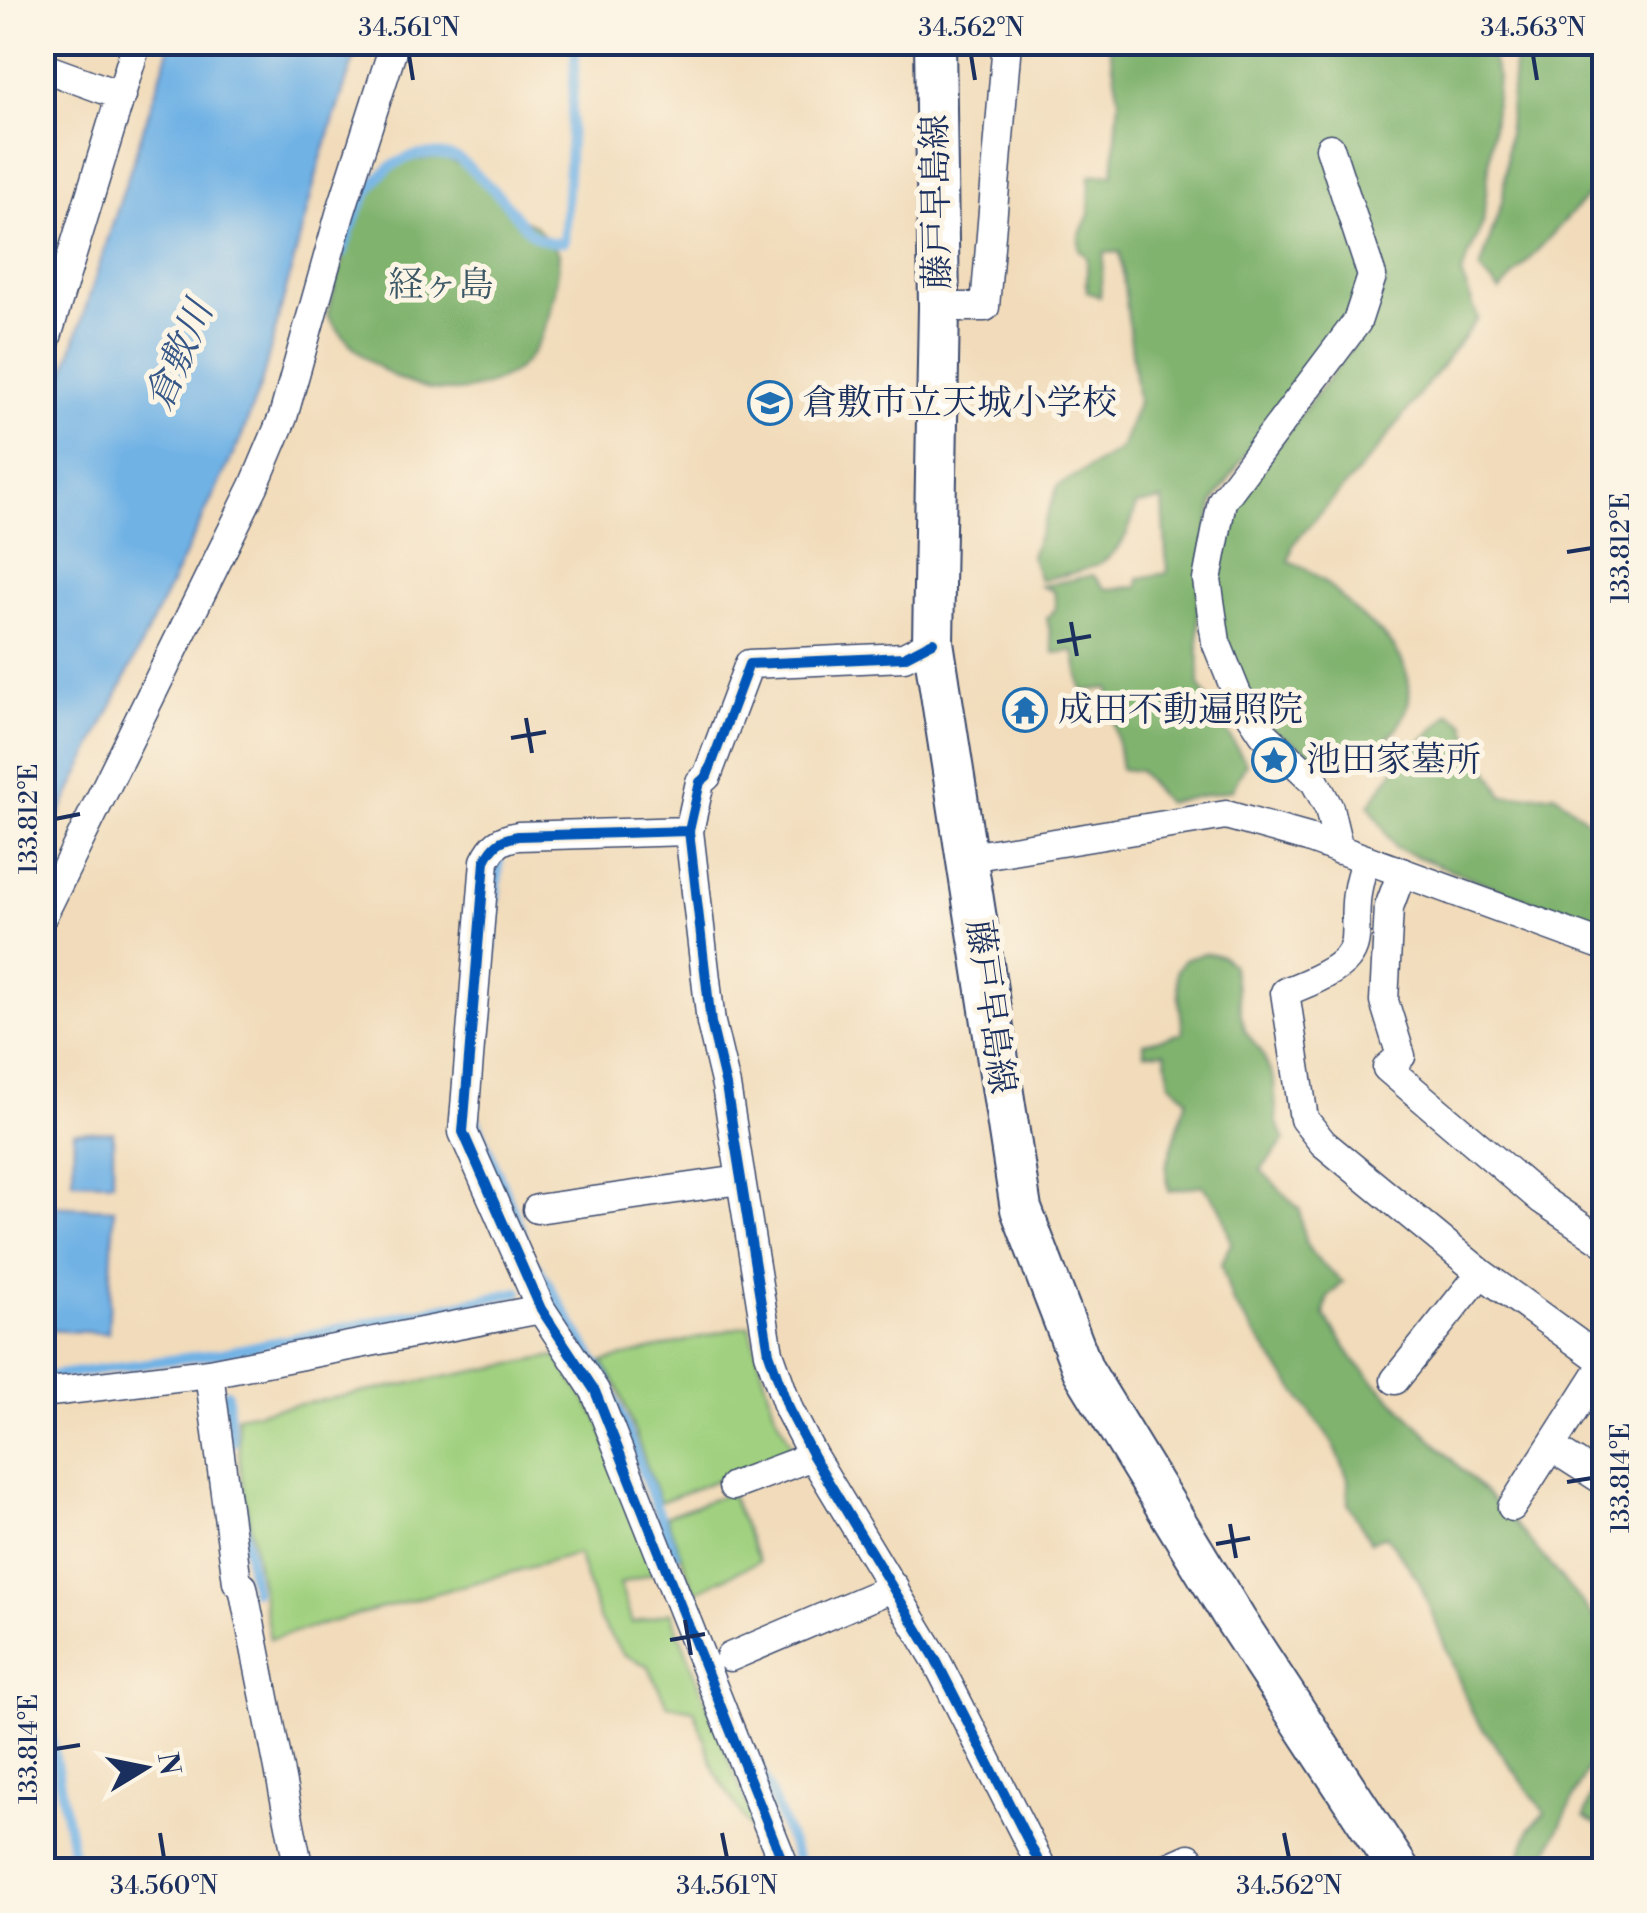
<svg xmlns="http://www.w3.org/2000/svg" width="1647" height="1913" font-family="'Libre Bodoni','Noto Serif JP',serif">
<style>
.green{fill:#a1d180;stroke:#5e806f;stroke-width:2.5}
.forest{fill:#80b36e;stroke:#4e7166;stroke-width:2.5}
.water{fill:#71b2e5;stroke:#4670a2;stroke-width:2.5}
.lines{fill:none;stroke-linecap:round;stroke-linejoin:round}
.stream{stroke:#71b2e5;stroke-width:10}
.minor-casing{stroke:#3b496c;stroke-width:31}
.secondary-casing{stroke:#3b496c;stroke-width:44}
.minor{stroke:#fff;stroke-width:28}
.secondary{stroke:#fff;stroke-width:40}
.cycleway-casing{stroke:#fcf5e5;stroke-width:16}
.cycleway{stroke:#0057b8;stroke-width:10}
.ticks{fill:none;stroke:#1b2f5e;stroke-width:4}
.labels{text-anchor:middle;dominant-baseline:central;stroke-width:10;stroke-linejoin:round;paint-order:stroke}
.street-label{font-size:35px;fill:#1b2f5e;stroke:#fcf5e5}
.park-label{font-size:35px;fill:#3c5866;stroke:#fcf5e5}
.poi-label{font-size:35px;fill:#1b2f5e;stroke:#fcf5e5;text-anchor:start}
.water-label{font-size:38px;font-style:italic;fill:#355686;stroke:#fcf5e5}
.neatline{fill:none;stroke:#1b2f5e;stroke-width:4}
.ticks-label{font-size:25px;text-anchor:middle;fill:#1b2f5e}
</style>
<rect width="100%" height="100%" fill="#fcf5e5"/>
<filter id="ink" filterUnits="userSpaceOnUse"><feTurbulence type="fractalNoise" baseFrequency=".01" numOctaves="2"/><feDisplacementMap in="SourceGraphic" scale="20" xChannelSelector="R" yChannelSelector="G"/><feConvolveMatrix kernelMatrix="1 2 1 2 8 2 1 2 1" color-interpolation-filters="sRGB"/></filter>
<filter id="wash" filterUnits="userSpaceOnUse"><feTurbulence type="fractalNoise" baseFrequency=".0048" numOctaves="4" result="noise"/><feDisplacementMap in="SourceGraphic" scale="40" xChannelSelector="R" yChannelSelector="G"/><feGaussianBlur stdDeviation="2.25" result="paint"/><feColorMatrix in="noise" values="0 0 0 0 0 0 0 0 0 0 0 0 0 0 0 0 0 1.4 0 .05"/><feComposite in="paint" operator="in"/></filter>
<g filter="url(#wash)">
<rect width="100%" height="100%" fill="#f1dbba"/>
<path class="green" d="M749,1325L774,1410L794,1450L660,1502L618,1387L602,1362Z
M556,1356L599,1420L655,1572L620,1584L632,1623L671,1612L767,1856L716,1774L694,1710L667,1705L648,1666L623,1654L600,1621L578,1554L270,1639L240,1468L237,1416Z
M730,1493L759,1561L695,1592L666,1516Z"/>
<path class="forest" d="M1109,43H1487L1498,78L1483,223L1461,274L1478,318L1378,449L1293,544L1289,561C1319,573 1333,589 1356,612C1368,623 1388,636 1396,650C1432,708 1390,747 1338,769L1269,728L1246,689L1220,628L1213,599L1214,579L1231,505L1366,329L1387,281L1349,320L1267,421L1213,503L1198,594L1199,685L1246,763L1232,790L1166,803L1139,771L1121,769L1109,688L1082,691L1074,651L1054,653L1047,618L1056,608L1054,591L1041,586L1093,575L1106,589L1138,587L1139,578L1167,573L1163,500L1136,505C1123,565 1094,569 1040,580L1031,556L1058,486L1121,449L1138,402L1120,252L1104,253L1100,297L1087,292V257L1079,250V236L1089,214L1090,175L1113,174L1119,99Z
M1516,43H1597L1604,49V92L1594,103V189L1500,291L1480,270L1503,198Z
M445,158L464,166L515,216L535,225L559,253C558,289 546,352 512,373C443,416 366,376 327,314C338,278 357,196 386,171C402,158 426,159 445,158Z
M1450,713L1465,724C1469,743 1493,775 1503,796L1555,794L1604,833V930L1395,848L1369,805L1396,767Z
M1204,953L1222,956L1232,965L1244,1030L1261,1051L1274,1081L1277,1123L1285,1140L1261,1170L1300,1210C1303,1252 1312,1256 1343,1282L1327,1299L1324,1315L1357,1364L1511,1519L1604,1629V1734L1539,1870H1515L1530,1828L1545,1813L1472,1713L1419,1581L1386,1535L1371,1542L1348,1504V1479L1334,1445L1233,1303L1221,1264L1231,1243L1221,1208L1202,1185L1169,1191L1166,1167L1187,1098L1170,1082L1165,1052L1144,1053V1043L1183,1033L1176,971L1185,959Z
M1604,1759V1829L1584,1817Z"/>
<path class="water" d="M171,43H359L321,158L261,384L241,438L43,849V440Z
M74,1132H113V1182L73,1181Z
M43,1206L114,1209L108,1333L43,1330Z"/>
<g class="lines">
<path class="stream" d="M343,253C361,194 386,139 458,158C473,171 488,184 501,198C522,221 529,245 564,242L576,42
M42,950L59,914
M491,955L499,862
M475,1117L523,1235
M536,1264L607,1382L675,1554
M42,1377L222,1353L518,1292
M227,1393L232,1442
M239,1499L254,1591
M42,1687L76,1870
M759,1765L802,1870"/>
</g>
</g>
<g filter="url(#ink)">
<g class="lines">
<g class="minor-casing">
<path id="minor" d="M42,67L122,96
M1330,148L1372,276L1357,322L1222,501L1207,580L1216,642L1237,694L1263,733L1315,782L1329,808L1339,850
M939,307H985L1007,42
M42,353L137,42
M933,642L904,657L749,664L707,776L700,782L689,831L711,1023L726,1086L769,1353L789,1410L813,1456L935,1658L1043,1870
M689,831L518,836C500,839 493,845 485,861L463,1132L541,1309L595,1391L786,1870
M969,857L1226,815L1308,838L1604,946
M1366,859C1335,941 1394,951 1285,992L1304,1119L1323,1143L1481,1273L1604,1362
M1402,872L1389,907L1384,1001L1401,1056L1387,1068L1542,1200L1604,1242
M42,917L254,486L283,417L340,214L395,42
M537,1209L740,1180
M209,1373L237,1582L243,1587L299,1870
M1395,1380L1481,1273
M42,1393L209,1373L541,1309
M1551,1447L1604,1481
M733,1486L813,1456
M1512,1507L1604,1363
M730,1657L894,1587
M1162,1870L1189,1858"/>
</g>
<g class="secondary-casing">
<path id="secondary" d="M935,42L939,307L933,642L1021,1209L1083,1370L1236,1621L1399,1870"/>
</g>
<use href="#minor" class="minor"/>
<use href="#secondary" class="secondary"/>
<g class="cycleway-casing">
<path id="cycleway" d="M933,642L904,657L749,664L707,776L700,782L689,831L711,1023L726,1086L769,1353L789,1410L813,1456L935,1658L1043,1870
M689,831L518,836C500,839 493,845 485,861L463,1132L541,1309L595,1391L786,1870"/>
</g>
<use href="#cycleway" class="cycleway"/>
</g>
</g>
<path class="ticks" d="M409,55L413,80M971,55L975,80M1533,55L1537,80M1567,552L1592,548M1071,622L1077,656M1057,642L1091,636M526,718L532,753M511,738L546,732M55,819L80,814M1567,1482L1592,1478M1230,1524L1236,1558M1216,1544L1250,1538M685,1620L691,1655M670,1640L705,1634M55,1749L80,1745M160,1833L164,1858M722,1833L727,1858M1284,1833L1289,1858"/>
<defs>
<g id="school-ring" transform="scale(2.25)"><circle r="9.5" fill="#fcf5e5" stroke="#1f6fb2" stroke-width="1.5"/><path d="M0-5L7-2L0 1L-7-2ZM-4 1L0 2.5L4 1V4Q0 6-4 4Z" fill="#1f6fb2"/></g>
<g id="temple-ring" transform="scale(2.25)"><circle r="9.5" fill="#fcf5e5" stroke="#1f6fb2" stroke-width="1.5"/><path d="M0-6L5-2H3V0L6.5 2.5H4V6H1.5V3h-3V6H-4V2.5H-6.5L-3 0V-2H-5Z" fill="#1f6fb2"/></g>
<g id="sight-ring" transform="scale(2.25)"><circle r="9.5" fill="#fcf5e5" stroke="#1f6fb2" stroke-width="1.5"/><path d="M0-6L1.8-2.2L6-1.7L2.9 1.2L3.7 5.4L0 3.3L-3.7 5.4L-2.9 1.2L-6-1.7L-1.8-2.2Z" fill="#1f6fb2"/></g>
</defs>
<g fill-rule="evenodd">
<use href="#school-ring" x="770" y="403"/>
<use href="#temple-ring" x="1025" y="710"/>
<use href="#sight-ring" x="1274" y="760"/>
</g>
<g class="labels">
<g class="street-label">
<text transform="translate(937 202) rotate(-91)">藤戸早島線</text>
<text transform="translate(990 1007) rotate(82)">藤戸早島線</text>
</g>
<g class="park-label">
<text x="441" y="285">経ヶ島</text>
</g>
<g class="poi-label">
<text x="802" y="403">倉敷市立天城小学校</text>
<text x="1058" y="710">成田不動遍照院</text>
<text x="1306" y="760">池田家墓所</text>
</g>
<g class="water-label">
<text transform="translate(180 356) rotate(-67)">倉敷川</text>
</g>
</g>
<rect width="1647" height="1913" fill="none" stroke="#fcf5e5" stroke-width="110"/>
<g transform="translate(145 1768) rotate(80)" stroke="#fcf5e5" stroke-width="8" paint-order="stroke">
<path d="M0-8L18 38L0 25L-18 38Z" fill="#1b2f5e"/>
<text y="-15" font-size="28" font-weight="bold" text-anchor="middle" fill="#1b2f5e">N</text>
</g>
<rect x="55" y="55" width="1537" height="1803" class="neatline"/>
<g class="ticks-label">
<text x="409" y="36">34.561°N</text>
<text x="971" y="36">34.562°N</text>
<text x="1533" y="36">34.563°N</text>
<text transform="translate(1620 548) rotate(-90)" y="9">133.812°E</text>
<text transform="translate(28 819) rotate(-90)" y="9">133.812°E</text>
<text transform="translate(1620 1478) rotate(-90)" y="9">133.814°E</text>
<text transform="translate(28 1749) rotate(-90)" y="9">133.814°E</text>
<text x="164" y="1894">34.560°N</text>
<text x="727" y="1894">34.561°N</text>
<text x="1289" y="1894">34.562°N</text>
</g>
</svg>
